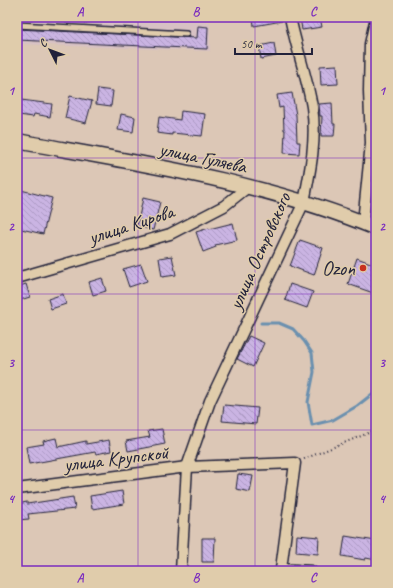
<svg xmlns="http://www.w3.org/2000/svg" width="393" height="588" font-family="Caveat,sans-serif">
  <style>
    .built { fill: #d7c1c4 }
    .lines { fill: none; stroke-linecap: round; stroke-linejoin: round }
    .stream { stroke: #6b90af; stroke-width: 3 }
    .building { fill: url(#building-back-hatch); stroke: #22223b }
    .lane-casing { stroke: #22223b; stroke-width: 8 }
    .street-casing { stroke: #22223b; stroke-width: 13 }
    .secondary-casing { stroke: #22223b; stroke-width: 17 }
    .path { stroke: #22223b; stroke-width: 2; stroke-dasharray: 1 3; stroke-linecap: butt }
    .lane { stroke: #e0ccab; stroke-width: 5 }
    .street { stroke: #e0ccab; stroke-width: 10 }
    .secondary { stroke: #e0ccab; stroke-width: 14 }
    .grid { fill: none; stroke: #7b2cbf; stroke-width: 1; stroke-opacity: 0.55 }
    .poi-dot { fill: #c8321e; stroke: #e0ccab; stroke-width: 1.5 }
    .labels { text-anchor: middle; stroke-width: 3; stroke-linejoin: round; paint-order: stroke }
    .street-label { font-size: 20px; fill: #22223b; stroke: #e0ccab }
    .poi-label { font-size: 20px; fill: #22223b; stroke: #e0ccab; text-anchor: end }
    .neatline { fill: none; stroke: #7b2cbf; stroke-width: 1.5 }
    .grid-label { font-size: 13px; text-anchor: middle; font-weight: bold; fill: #7b2cbf }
  </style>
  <defs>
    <pattern id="building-back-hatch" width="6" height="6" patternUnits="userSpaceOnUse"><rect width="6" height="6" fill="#cab4e3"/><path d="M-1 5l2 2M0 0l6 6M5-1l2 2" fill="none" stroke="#ad9ac4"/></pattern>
  </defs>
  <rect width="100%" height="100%" fill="#dcc7b6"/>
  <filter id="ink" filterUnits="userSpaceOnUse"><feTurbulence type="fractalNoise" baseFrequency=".025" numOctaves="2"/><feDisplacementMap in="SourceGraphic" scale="8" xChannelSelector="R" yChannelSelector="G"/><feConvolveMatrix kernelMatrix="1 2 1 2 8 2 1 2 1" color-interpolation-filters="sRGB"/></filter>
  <g filter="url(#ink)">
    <polygon class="built" points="17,17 199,17 199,21 210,23 210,51 17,44"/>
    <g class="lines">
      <polyline class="stream" points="261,323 279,323 293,329 304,341 312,353 314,372 308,402 312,425 333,420 357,406 376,391"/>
    </g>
    <g class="building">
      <polygon points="253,17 282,17 282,21 254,26"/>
      <polygon points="300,17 320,17 322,27 302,30"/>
      <polygon points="198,26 208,27 207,49 17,40 17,29 197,38"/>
      <polygon points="274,43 276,56 261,59 259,46"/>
      <polygon points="337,65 338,84 321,85 320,66"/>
      <polygon points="98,89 113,91 111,106 96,104"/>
      <polygon points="292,93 296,115 297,142 300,142 299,154 284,153 285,130 284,130 283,107 279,108 277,95"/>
      <polygon points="70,96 92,101 86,123 65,118"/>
      <polygon points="21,100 52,104 50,117 34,114 33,117 19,115"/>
      <polygon points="332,103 333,124 335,124 334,136 321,136 322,116 320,116 319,104"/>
      <polygon points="181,111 205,114 202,136 172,133 172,135 157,133 159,117 180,120"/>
      <polygon points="121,114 135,117 133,132 118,130"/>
      <polygon points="17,189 52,198 43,234 17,228"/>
      <polygon points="143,198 160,202 153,230 137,226"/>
      <polygon points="233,223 237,240 215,245 216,247 203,252 196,232 209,228 209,229"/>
      <polygon points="300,240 323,248 314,275 290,266"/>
      <polygon points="172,256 176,275 162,277 159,258"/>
      <polygon points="357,258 376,265 376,294 348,284"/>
      <polygon points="141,264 147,281 129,287 123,269"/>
      <polygon points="102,278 106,291 93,295 89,282"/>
      <polygon points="26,284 30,297 17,301 17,287"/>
      <polygon points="290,284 313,292 307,308 285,300"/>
      <polygon points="63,294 66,304 51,309 48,299"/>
      <polygon points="249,336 264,343 253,367 237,359"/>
      <polygon points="224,405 258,408 256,424 222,421"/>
      <polygon points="162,429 165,444 128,451 126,441 150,437 148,431"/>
      <polygon points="56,438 58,447 86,441 86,444 109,440 111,451 96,454 95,452 29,464 26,447 44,444 43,441"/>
      <polygon points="238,474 253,476 250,492 236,489"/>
      <polygon points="122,491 124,504 92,509 90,496"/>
      <polygon points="73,497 75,509 28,514 29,519 17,520 17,504 27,502 27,504"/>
      <polygon points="297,535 319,537 318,554 296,552"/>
      <polygon points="345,536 376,541 376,560 366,558 365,560 342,556"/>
      <polygon points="202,538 215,538 214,562 202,562"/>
    </g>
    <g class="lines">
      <g class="lane-casing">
        <polyline id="lane" points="17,25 186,34"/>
      </g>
      <g class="street-casing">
        <g id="street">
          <path d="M290,17C296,47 307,77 312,107C317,139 310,172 304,202L210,401L187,467L295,463L281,569L311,571"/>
          <polyline points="363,223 371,143 369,91 370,44 376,17"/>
          <polyline points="17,278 170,234 224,206 248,187"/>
          <polyline points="17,489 187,467 181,571"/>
        </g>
      </g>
      <g class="secondary-casing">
        <path id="secondary" d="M17,141C137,163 262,181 376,228"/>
      </g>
      <polyline class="path" points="304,459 376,430"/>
      <use href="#lane" class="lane"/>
      <use href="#street" class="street"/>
      <use href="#secondary" class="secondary"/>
    </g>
  </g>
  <path class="grid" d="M138,17V571M255,17V571M17,158H376M17,294H376M17,430H376"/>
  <circle class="poi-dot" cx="363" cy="268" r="4"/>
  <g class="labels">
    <g class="street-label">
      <text transform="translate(203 157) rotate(12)" y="7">улица Гуляева</text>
      <text transform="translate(131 224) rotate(-18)" y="7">улица Кирова</text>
      <text transform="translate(259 251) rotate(-66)" y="7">улица Островского</text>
      <text transform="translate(116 458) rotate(-7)" y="7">улица Крупской</text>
    </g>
    <g class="poi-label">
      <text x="355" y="275">Ozon</text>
    </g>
  </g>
  <rect width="393" height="588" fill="none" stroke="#e0ccab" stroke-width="44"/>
  <g transform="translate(50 50) rotate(312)" stroke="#e0ccab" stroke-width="3" paint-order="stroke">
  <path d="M0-3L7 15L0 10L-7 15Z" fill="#22223b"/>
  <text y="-6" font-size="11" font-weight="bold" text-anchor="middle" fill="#22223b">С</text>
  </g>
  <path d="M235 48v6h77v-6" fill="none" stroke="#22223b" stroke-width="2"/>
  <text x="241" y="48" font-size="12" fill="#22223b" stroke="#e0ccab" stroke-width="3" paint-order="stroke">50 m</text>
  <rect x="22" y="22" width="349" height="544" class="neatline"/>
  <g class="grid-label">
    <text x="80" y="16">A</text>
    <text x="196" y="16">B</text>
    <text x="313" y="16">C</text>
    <text x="11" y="95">1</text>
    <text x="382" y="95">1</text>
    <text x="11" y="231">2</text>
    <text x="382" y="231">2</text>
    <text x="11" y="367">3</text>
    <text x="382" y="367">3</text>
    <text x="11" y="503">4</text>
    <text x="382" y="503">4</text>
    <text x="80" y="582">A</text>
    <text x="196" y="582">B</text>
    <text x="313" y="582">C</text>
  </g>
</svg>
